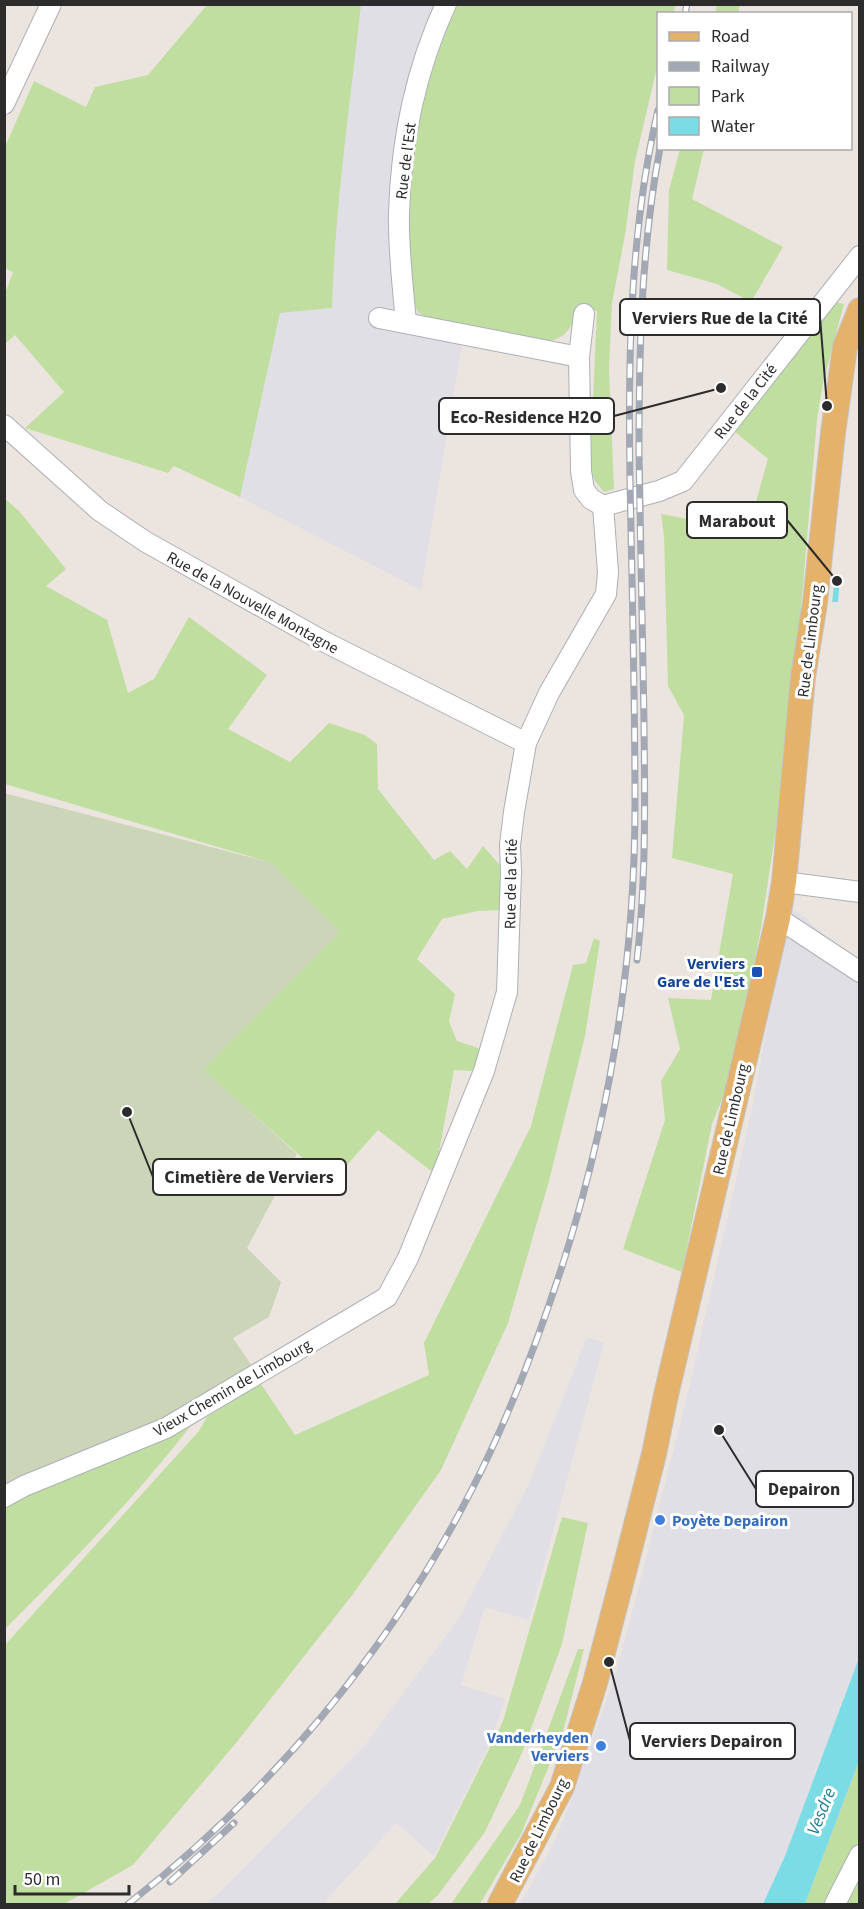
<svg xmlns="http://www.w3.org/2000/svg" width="864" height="1909" font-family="'Source Sans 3',sans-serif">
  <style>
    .industrial { fill: #e0dfe5 }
    .green { fill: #c1dea1 }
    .cemetery { fill: #cbd5b8 }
    .water { fill: #7cdce5 }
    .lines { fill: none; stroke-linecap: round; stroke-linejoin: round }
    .minor-casing { stroke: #acb0b7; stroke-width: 22 }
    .major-casing { stroke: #c4c4c4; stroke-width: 26 }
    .minor { stroke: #fff; stroke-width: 20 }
    .major { stroke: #e5b26c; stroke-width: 24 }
    .rail-casing { stroke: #a2a8b4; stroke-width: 7 }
    .rail { stroke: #fff; stroke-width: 4.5; stroke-dasharray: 14; stroke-linecap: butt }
    .transit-dot { fill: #1a4fb4; stroke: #fff; stroke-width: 2 }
    .shop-dot { fill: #3f7fe0; stroke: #fff; stroke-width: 2 }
    .labels { text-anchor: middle; stroke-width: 6; stroke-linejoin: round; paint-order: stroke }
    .street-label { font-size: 16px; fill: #2c2c2c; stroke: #fff }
    .transit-label { font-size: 16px; font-weight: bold; fill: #164399; stroke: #fff; text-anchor: end }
    .shop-label { font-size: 16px; font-weight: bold; fill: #366cbe; stroke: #fff; text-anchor: start }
    .water-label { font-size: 18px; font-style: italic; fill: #197f92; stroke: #fff }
    .leader { fill: none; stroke: #2c2c2c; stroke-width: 2 }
    .callout-dot { fill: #2c2c2c; stroke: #fff; stroke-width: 2 }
    .callout { fill: #fff; stroke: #2c2c2c; stroke-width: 2 }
    .callout-label { font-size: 18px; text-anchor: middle; font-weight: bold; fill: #2c2c2c }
  </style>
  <rect width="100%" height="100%" fill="#ece4df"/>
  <g class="industrial">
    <polygon points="361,5 676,5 673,13 658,14 658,63 635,161 625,235 597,311 580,308 565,335 553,341 465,327 421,590 240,497 280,313 332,308 333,269 341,177"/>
    <polygon points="789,906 806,918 817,929 859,960 859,1658 785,1856 763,1904 520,1904 549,1852 564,1819 615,1676 641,1579 690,1384 752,1109"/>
    <polygon points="587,1337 604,1343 529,1620 485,1607 461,1685 505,1699 490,1743 434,1856 396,1823 323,1904 205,1904 218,1894 366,1744 459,1618 530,1482"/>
  </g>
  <g class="green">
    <path d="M207,5H361C350,105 335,206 332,308L280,313L240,497L174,466L168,473L25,428L64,392L15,335L5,344V294L13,272L5,268V147L34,81L86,107L95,87L148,75Z"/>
    <path d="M456,5H676L673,13L658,14V63L635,161L625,235L612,303L609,368L614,489L604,492L595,481L590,469L597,311L580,308C572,327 567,338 544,343L427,318L418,312L414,304L410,272L408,205L417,130L430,75Z"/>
    <polygon points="717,5 717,4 740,5 738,13 715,13"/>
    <polygon points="680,149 704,149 692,199 783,247 751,302 717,284 667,270 669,190"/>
    <polygon points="829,301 844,304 823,383 817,419 791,729 761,928 733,1072 712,1124 682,1272 623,1249 665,1120 661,1081 680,1049 668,998 711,1000 733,874 672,858 684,715 668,686 664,536 661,514 748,530 768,459 734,431"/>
    <polygon points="4,498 20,512 66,569 46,586 107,620 128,693 154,679 189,617 267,675 228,729 290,762 329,723 365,735 377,744 378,789 434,860 450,851 467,869 483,846 505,871 499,910 477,911 442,919 417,959 455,994 449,1022 457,1041 484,1050 472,1071 454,1070 435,1174 378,1130 331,1183 203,1070 272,863 5,784"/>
    <polygon points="594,938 600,941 585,1036 549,1181 508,1323 441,1470 353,1594 236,1743 133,1865 64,1904 5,1904 5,1645 199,1431 207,1417 261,1384 295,1435 429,1375 424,1343 531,1126 573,965 586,963"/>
    <path d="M195,1420C138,1495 71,1563 5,1629V1504Z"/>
    <polygon points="562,1517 588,1523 562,1644 522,1753 485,1832 438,1895 428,1904 395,1904 435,1858 503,1721"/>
    <polygon points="578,1649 584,1649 563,1732 521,1834 480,1904 451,1904 520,1805"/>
    <polygon points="859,1761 859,1904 805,1904"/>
  </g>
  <polygon class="cemetery" points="4,793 272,863 340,932 204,1070 297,1154 247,1248 281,1282 269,1317 233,1338 254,1369 166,1422 4,1491"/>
  <g class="water">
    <polygon points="835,576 840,577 838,602 832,602"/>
    <polygon points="859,1658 859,1761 805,1904 763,1904 785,1856"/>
  </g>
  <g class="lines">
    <g class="minor-casing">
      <g id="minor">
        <polyline points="4,104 51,4"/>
        <polyline points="584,314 579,357 581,471 584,490 591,499 603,506"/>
        <polyline points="379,318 579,357"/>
        <path d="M406,323C403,286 398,249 399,213C401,142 416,69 446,4"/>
        <polyline points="4,425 100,511 146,542 323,641 526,743"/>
        <polyline points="784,882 860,892"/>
        <polyline points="778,918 860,972"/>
        <polyline points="4,1497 24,1486 166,1428 387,1297 408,1258 484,1071 507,992 511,872 510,845 514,812 526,743 549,693 606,594 608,572 603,506 659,491 683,481 860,256"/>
        <polyline points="835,1904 860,1855"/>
      </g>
    </g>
    <g class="major-casing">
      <polyline id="major" points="500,1904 562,1787 595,1683 624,1572 654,1454 666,1395 778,918 784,882 803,677 815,603 833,433 845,347 860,310"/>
    </g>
    <use href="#minor" class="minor"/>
    <use href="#major" class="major"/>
    <g class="rail-casing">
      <g id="rail">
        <polyline points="685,14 687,4"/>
        <path d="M637,960C646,882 645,803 644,724C643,633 640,542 639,452C639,350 641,249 660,148"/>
        <polyline points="170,1882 234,1823"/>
        <path d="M128,1904C269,1794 388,1653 470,1493C509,1418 539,1338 565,1257C611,1110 635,958 635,803C635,696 632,588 630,480C628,355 630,231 658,110"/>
      </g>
    </g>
    <use href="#rail" class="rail"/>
  </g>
  <rect class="transit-dot" x="751" y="966" width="12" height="12" rx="3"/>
  <g class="shop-dot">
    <circle cx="660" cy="1520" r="6"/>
    <circle cx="601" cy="1746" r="6"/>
  </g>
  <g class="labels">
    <g class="street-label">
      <text transform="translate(405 161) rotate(-83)" y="6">Rue de l'Est</text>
      <text transform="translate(745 401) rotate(-52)" y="6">Rue de la Cité</text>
      <text transform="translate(253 602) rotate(29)" y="6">Rue de la Nouvelle Montagne</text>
      <text transform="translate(809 641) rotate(-83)" y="6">Rue de Limbourg</text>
      <text transform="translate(510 884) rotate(-89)" y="6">Rue de la Cité</text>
      <text transform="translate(730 1119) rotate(-77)" y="6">Rue de Limbourg</text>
      <text transform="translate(232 1387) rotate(-30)" y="6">Vieux Chemin de Limbourg</text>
      <text transform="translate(538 1830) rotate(-64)" y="6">Rue de Limbourg</text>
    </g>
    <g class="transit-label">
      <text x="745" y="969">Verviers<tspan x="745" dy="18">Gare de l'Est</tspan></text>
    </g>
    <g class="shop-label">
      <text x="672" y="1526">Poyète Depairon</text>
      <text x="589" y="1743" text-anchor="end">Vanderheyden<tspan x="589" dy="18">Verviers</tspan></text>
    </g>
    <g class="water-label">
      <text transform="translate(821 1811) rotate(-68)" y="6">Vesdre</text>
    </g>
  </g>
  <path class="leader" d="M827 406L820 317M721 388L614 416M837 581L787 520M127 1112L153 1177M719 1430L756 1489M609 1662L630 1741"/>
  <g class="callout-dot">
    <circle cx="827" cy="406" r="6"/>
    <circle cx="721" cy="388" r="6"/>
    <circle cx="837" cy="581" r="6"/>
    <circle cx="127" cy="1112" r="6"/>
    <circle cx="719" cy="1430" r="6"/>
    <circle cx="609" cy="1662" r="6"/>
  </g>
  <g class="callout">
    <rect x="620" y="299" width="200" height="36" rx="6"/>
    <rect x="439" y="398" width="175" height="36" rx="6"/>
    <rect x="687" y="502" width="100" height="36" rx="6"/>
    <rect x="153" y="1159" width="193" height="36" rx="6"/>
    <rect x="756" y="1471" width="97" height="36" rx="6"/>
    <rect x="630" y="1723" width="165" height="36" rx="6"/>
  </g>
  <g class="callout-label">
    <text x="720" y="324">Verviers Rue de la Cité</text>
    <text x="526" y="423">Eco-Residence H2O</text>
    <text x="737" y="527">Marabout</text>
    <text x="249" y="1183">Cimetière de Verviers</text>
    <text x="804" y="1495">Depairon</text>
    <text x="712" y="1747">Verviers Depairon</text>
  </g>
  <rect width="864" height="1909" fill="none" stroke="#2c2c2c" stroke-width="12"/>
  <rect x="657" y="12" width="195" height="138" fill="#ffffff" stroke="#ababab" stroke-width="1.5"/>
  <rect x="669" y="32" width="30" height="9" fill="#e5b26c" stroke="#ababab" stroke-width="1.5"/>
  <text x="711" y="42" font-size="18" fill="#2c2c2c">Road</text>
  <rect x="669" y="62" width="30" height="9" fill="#a2a8b4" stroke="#ababab" stroke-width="1.5"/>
  <text x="711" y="72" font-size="18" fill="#2c2c2c">Railway</text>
  <rect x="669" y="87" width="30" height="18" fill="#c1dea1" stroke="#ababab" stroke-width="1.5"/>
  <text x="711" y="102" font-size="18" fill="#2c2c2c">Park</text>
  <rect x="669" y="117" width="30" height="18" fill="#7cdce5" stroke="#ababab" stroke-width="1.5"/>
  <text x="711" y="132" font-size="18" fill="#2c2c2c">Water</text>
  <path d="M15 1885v9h114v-9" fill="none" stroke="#2c2c2c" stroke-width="3"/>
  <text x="24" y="1885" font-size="18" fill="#2c2c2c" stroke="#ffffff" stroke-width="4.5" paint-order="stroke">50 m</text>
</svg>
